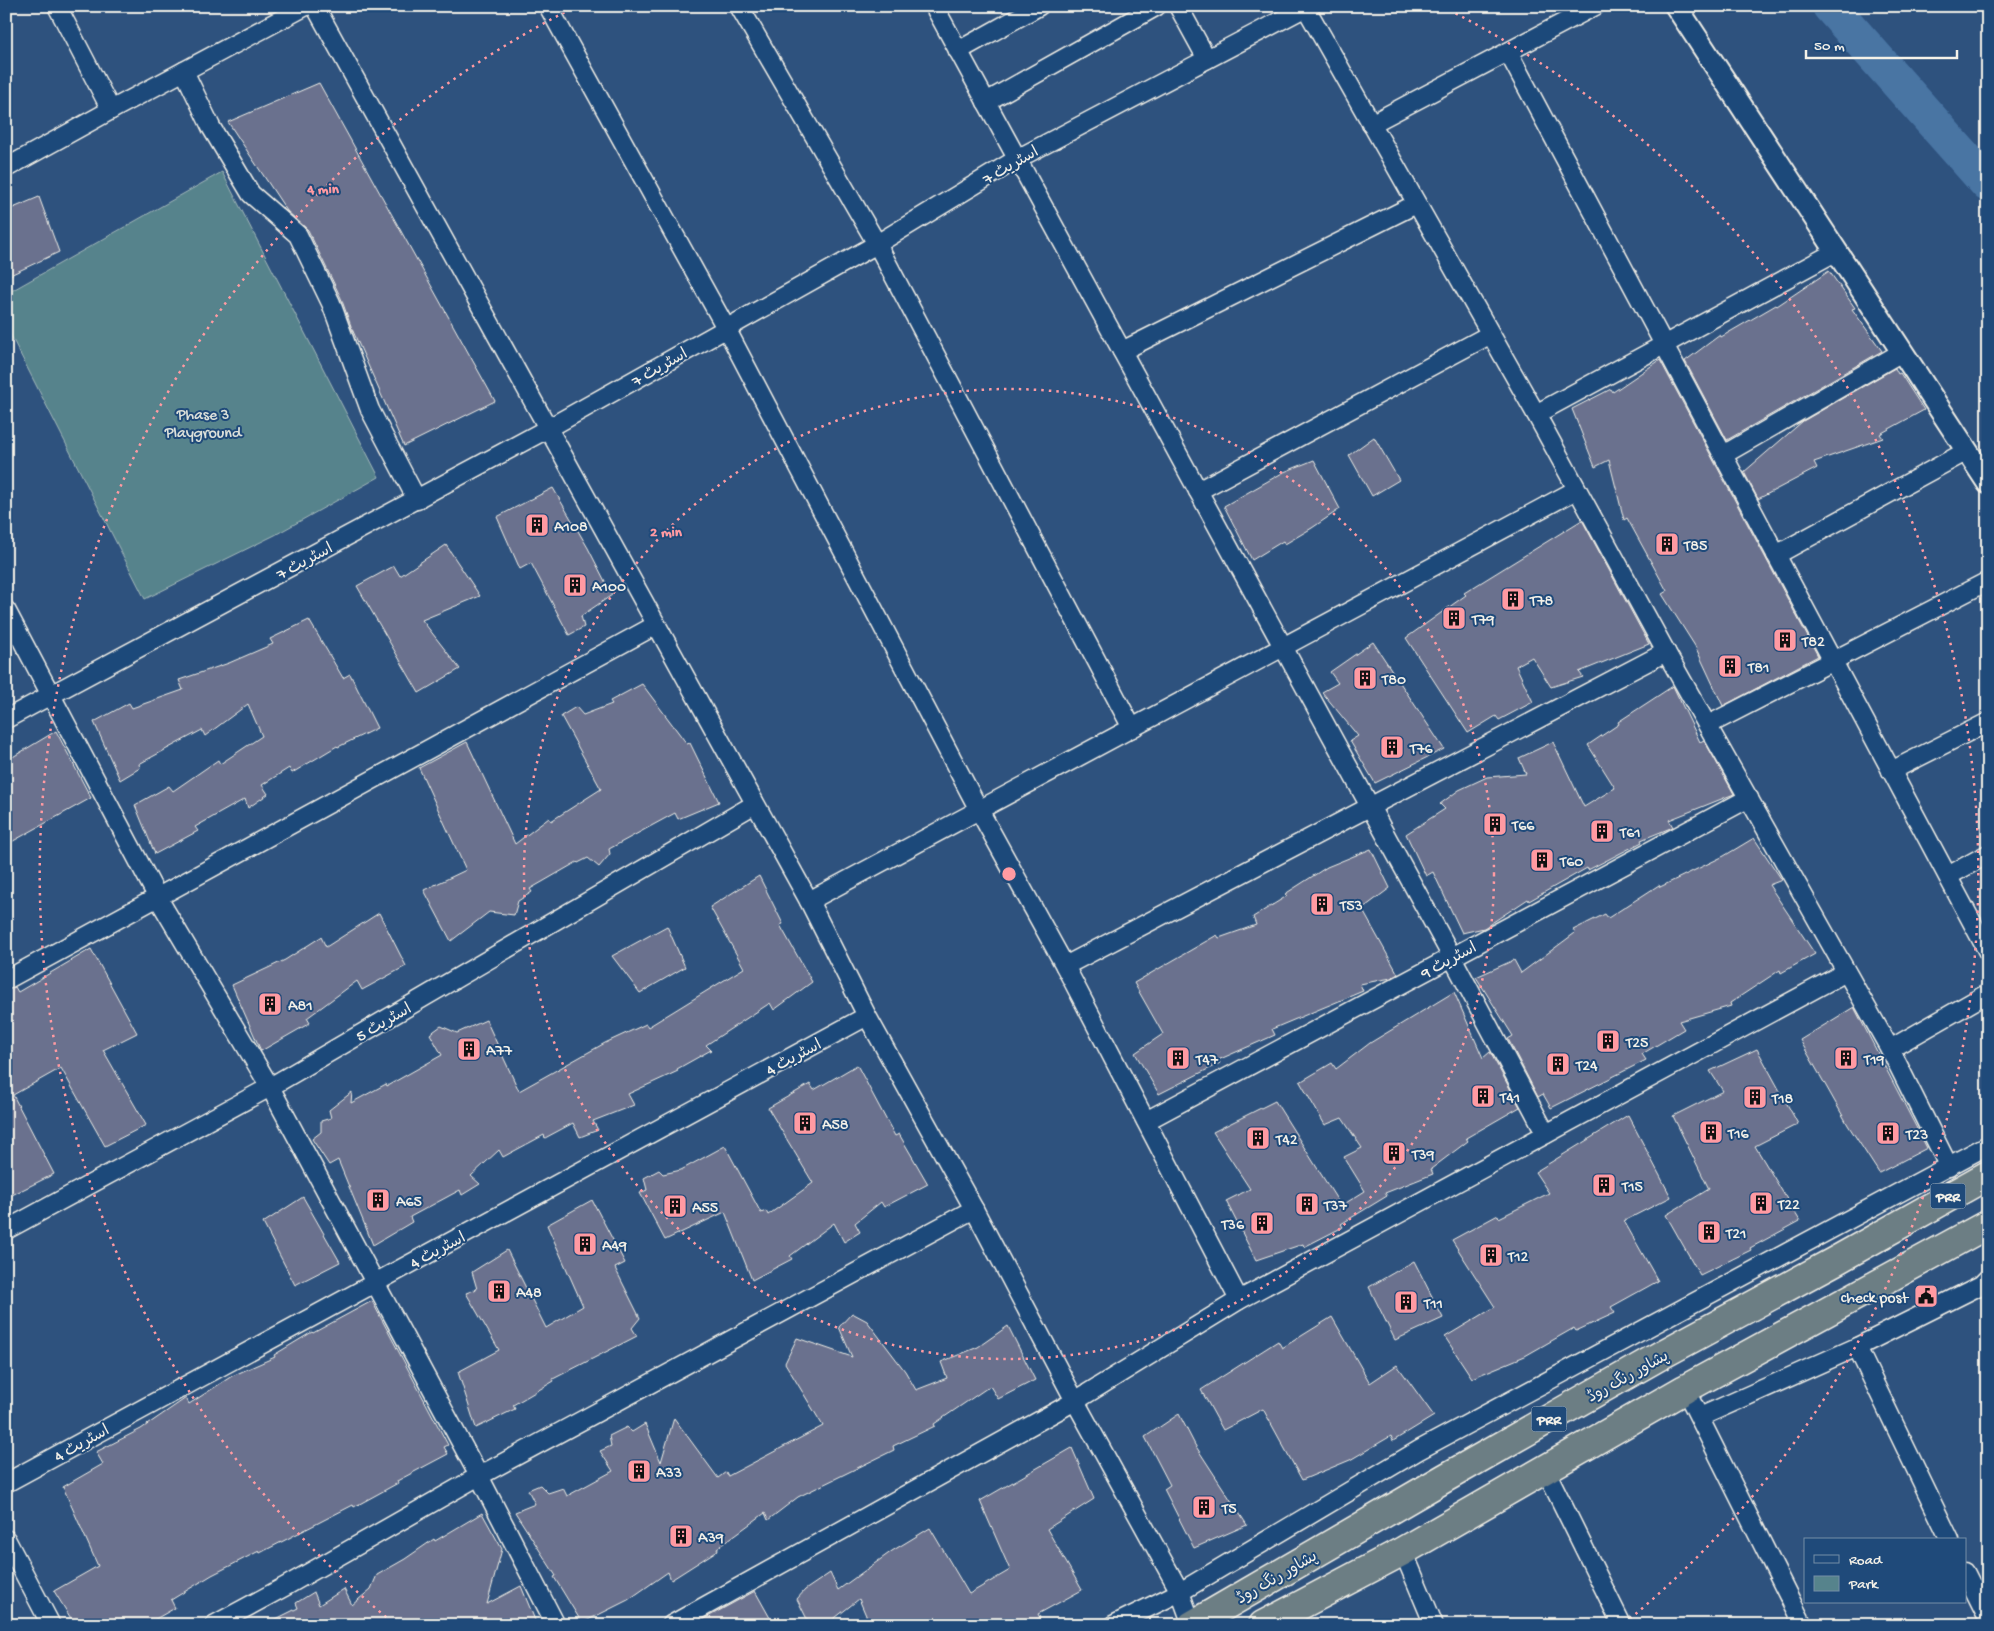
<svg xmlns="http://www.w3.org/2000/svg" width="1994" height="1631" font-family="'Gochi Hand','Playpen Sans Arabic',sans-serif">
  <style>
    .green { fill: #56838c; stroke: #a5baba }
    .lines { fill: none; stroke-linecap: round; stroke-linejoin: round }
    .river { stroke: #4874a3; stroke-width: 36 }
    .building { fill: #6a718e; stroke: #f4f1e8 }
    .minor-casing { stroke: #f4f1e8; stroke-width: 21 }
    .tertiary-casing { stroke: #f4f1e8; stroke-width: 25 }
    .trunk-casing { stroke: #f4f1e8; stroke-width: 31 }
    .minor { stroke: #1f4a7a; stroke-width: 18 }
    .tertiary { stroke: #1f4a7a; stroke-width: 21 }
    .trunk { stroke: #6c7e84; stroke-width: 28 }
    .ring { fill: none; stroke: #ff9aa2; stroke-width: 2.5; stroke-dasharray: 2.5 5 }
    .labels { text-anchor: middle; stroke-width: 4; stroke-linejoin: round; paint-order: stroke }
    .shield { fill: #1f4a7a; stroke: #b4bfc7; stroke-width: 1 }
    .shield-label { font-size: 15px; font-weight: bold; fill: #f4f1e8 }
    .street-label { font-size: 16px; fill: #f4f1e8; stroke: #1f4a7a }
    .park-label { font-size: 16px; fill: #dce0da; stroke: #1f4a7a }
    .poi-label { font-size: 16px; fill: #f4f1e8; stroke: #1f4a7a; text-anchor: start }
    .centre { fill: #ff9aa2; stroke: #1f4a7a; stroke-width: 2.5 }
    .ring-label { font-size: 15px; text-anchor: middle; font-weight: bold; fill: #ff9aa2; stroke: #1f4a7a; stroke-width: 4; stroke-linejoin: round; paint-order: stroke }
  </style>
  <rect width="100%" height="100%" fill="#2e527e"/>
  <filter id="ink" filterUnits="userSpaceOnUse"><feTurbulence type="fractalNoise" baseFrequency=".02" numOctaves="2"/><feDisplacementMap in="SourceGraphic" scale="10" xChannelSelector="R" yChannelSelector="G"/><feConvolveMatrix kernelMatrix="1 2 1 2 8 2 1 2 1" color-interpolation-filters="sRGB"/></filter>
  <g filter="url(#ink)">
    <polygon class="green" points="222,172 379,477 275,535 145,599 6,326 6,294"/>
    <g class="lines">
      <polyline class="river" points="1830,6 1988,184"/>
    </g>
    <g class="building">
      <polygon points="319,83 495,401 404,446 352,329 341,298 308,230 287,211 228,122"/>
      <polygon points="39,197 59,252 6,277 6,211"/>
      <polygon points="1829,271 1855,308 1852,309 1882,351 1727,440 1685,361 1720,335 1721,337 1776,305 1777,306"/>
      <polygon points="1660,360 1818,656 1723,706 1695,646 1662,594 1667,591 1627,518 1624,520 1609,460 1595,467 1572,409 1611,389 1613,392"/>
      <polygon points="1895,368 1898,374 1900,373 1924,410 1880,434 1883,438 1814,462 1817,468 1758,499 1744,472 1803,421"/>
      <polygon points="1374,437 1399,480 1372,496 1349,455"/>
      <polygon points="1314,460 1340,509 1312,528 1285,544 1283,541 1252,560 1224,506 1284,472"/>
      <polygon points="553,488 588,548 612,595 581,616 584,627 569,635 531,563 520,569 497,517"/>
      <polygon points="1582,520 1649,644 1579,672 1583,677 1551,687 1532,657 1516,666 1533,702 1499,720 1496,716 1468,733 1406,638 1466,595 1464,593"/>
      <polygon points="446,545 480,596 422,620 460,669 419,693 357,586 394,566 400,576"/>
      <polygon points="309,620 343,678 350,674 377,728 338,747 337,746 292,773 289,768 262,785 268,794 248,808 245,799 195,827 198,831 155,854 135,805 169,786 173,791 218,760 220,764 262,736 248,704 205,736 202,730 139,764 140,768 120,780 94,722 129,703 132,708 183,690 179,680 229,663 273,644 270,639"/>
      <polygon points="1373,642 1444,749 1375,783 1350,741 1358,736 1322,692 1338,683 1330,672"/>
      <polygon points="642,684 687,744 690,743 719,802 678,819 675,813 609,849 610,854 599,867 588,858 578,863 577,862 530,889 532,892 518,901 514,915 489,912 451,941 424,890 466,870 419,768 467,742 515,844 549,818 551,821 601,789 561,716 576,707 583,715 612,704 610,701"/>
      <polygon points="1673,686 1700,742 1704,740 1734,794 1669,820 1673,827 1641,840 1642,842 1588,870 1587,868 1529,901 1528,899 1484,928 1462,933 1433,872 1426,876 1406,834 1445,809 1440,804 1459,790 1487,777 1526,774 1519,758 1553,742 1584,807 1615,788 1588,745 1619,724 1618,722"/>
      <polygon points="56,731 91,798 6,845 6,761"/>
      <polygon points="1754,838 1782,880 1769,885 1815,954 1781,973 1780,970 1730,1003 1731,1006 1679,1021 1684,1029 1642,1054 1646,1060 1551,1108 1543,1094 1538,1097 1508,1039 1513,1036 1476,977 1514,960 1521,973 1575,933 1573,930 1605,914 1608,918 1659,885 1660,887 1724,856"/>
      <polygon points="1371,849 1390,888 1362,909 1398,974 1391,978 1360,984 1363,991 1272,1029 1275,1035 1218,1060 1220,1063 1159,1094 1135,1053 1163,1034 1134,983 1217,935 1219,938 1256,925 1253,917 1287,896 1285,894 1327,867"/>
      <polygon points="759,876 783,924 780,925 812,982 774,1010 770,1003 706,1045 711,1050 677,1069 678,1071 628,1094 634,1105 593,1121 598,1130 580,1137 573,1123 545,1138 544,1135 503,1157 499,1150 471,1176 480,1184 462,1195 460,1190 410,1217 412,1222 373,1245 338,1160 329,1165 312,1139 321,1132 321,1121 331,1118 329,1110 352,1092 351,1103 386,1084 387,1086 442,1055 430,1034 441,1026 457,1033 486,1020 519,1091 605,1043 646,1024 648,1027 744,968 710,907"/>
      <polygon points="379,913 406,966 362,990 357,981 307,1018 310,1023 261,1051 232,985 285,960 321,937 326,947"/>
      <polygon points="667,926 685,967 640,993 612,956"/>
      <polygon points="91,949 137,1033 103,1050 146,1125 105,1146 61,1068 13,1095 54,1174 6,1198 6,991 15,987 18,992"/>
      <polygon points="1454,992 1483,1058 1490,1052 1520,1107 1466,1138 1468,1141 1431,1169 1433,1174 1385,1193 1387,1196 1341,1224 1343,1227 1304,1247 1303,1244 1256,1260 1226,1201 1250,1189 1213,1132 1275,1101 1341,1206 1365,1191 1344,1157 1362,1148 1342,1118 1325,1125 1300,1082 1332,1063 1336,1069 1370,1043"/>
      <polygon points="1854,1007 1927,1148 1879,1173 1848,1125 1800,1040"/>
      <polygon points="1757,1049 1798,1124 1755,1146 1800,1221 1750,1248 1751,1250 1700,1275 1666,1215 1709,1189 1673,1116 1723,1091 1710,1071"/>
      <polygon points="857,1065 895,1136 899,1134 928,1184 884,1207 881,1202 855,1223 860,1232 844,1242 834,1223 790,1256 792,1259 752,1280 725,1212 665,1240 640,1193 647,1190 644,1178 659,1170 663,1174 681,1170 725,1146 761,1213 766,1211 768,1215 813,1183 768,1108 810,1084 814,1090"/>
      <polygon points="1628,1115 1671,1197 1624,1221 1658,1281 1611,1307 1615,1313 1576,1331 1574,1328 1525,1356 1472,1378 1445,1337 1495,1307 1452,1240 1498,1215 1499,1218 1549,1193 1535,1172"/>
      <polygon points="303,1197 340,1262 295,1285 263,1223"/>
      <polygon points="592,1200 625,1263 615,1268 640,1318 632,1328 637,1336 553,1379 554,1381 513,1405 515,1409 476,1428 458,1372 499,1350 466,1293 477,1289 472,1272 507,1250 546,1328 583,1306 547,1225"/>
      <polygon points="1414,1261 1443,1318 1395,1340 1369,1287"/>
      <polygon points="372,1301 448,1445 444,1447 448,1454 397,1481 398,1483 354,1507 353,1505 260,1553 259,1551 212,1575 171,1600 175,1608 145,1625 75,1625 54,1591 98,1566 63,1487 103,1464 96,1452 141,1429 186,1398 189,1404 232,1376 275,1357 274,1355 312,1332 313,1333"/>
      <polygon points="852,1313 867,1321 905,1371 916,1390 947,1378 941,1362 978,1347 1008,1326 1035,1380 998,1399 990,1386 934,1424 935,1426 893,1446 894,1450 798,1497 768,1520 765,1513 717,1548 718,1550 671,1580 668,1572 628,1600 582,1623 554,1577 556,1576 515,1512 535,1504 528,1490 540,1485 548,1493 563,1488 567,1496 613,1471 600,1451 611,1446 609,1436 627,1427 632,1432 645,1424 661,1462 674,1418 718,1478 726,1472 728,1476 823,1426 785,1363 797,1338 852,1357 839,1327"/>
      <polygon points="1332,1317 1370,1383 1397,1365 1434,1416 1393,1441 1391,1436 1350,1460 1302,1480 1263,1409 1223,1430 1201,1390 1278,1341 1282,1348"/>
      <polygon points="1179,1414 1195,1445 1247,1525 1194,1548 1164,1489 1170,1485 1145,1437"/>
      <polygon points="1072,1448 1094,1499 1047,1529 1082,1590 1038,1614 1040,1618 1027,1625 870,1625 859,1599 826,1625 810,1625 797,1599 805,1590 830,1573 838,1590 892,1551 930,1528 969,1594 1010,1570 980,1501"/>
      <polygon points="482,1513 502,1549 487,1604 521,1586 537,1625 264,1625 298,1608 296,1603 314,1592 319,1605 344,1589 352,1605 371,1589 377,1575 405,1559 434,1539 435,1541"/>
      <polygon points="755,1591 774,1625 693,1625"/>
    </g>
    <g class="lines">
      <g class="minor-casing">
        <g id="minor">
          <polyline points="57,6 111,110"/>
          <polyline points="315,6 809,901 867,1016 974,1209 1075,1401 1180,1592 1192,1625"/>
          <polyline points="548,6 726,328 979,810 1065,966 1239,1300"/>
          <polyline points="739,6 877,244 1132,728"/>
          <polyline points="934,6 1452,957 1546,1134"/>
          <polyline points="1178,6 1207,59"/>
          <polyline points="1306,8 1536,414 1666,652 1890,1049 1949,1167"/>
          <polyline points="958,51 1039,6"/>
          <polyline points="1508,52 1988,952"/>
          <polyline points="184,71 211,127 251,194 298,235 331,303 370,410 417,500"/>
          <polyline points="986,102 1157,6"/>
          <polyline points="1371,124 1595,6"/>
          <polyline points="6,168 111,110 306,6"/>
          <polyline points="1122,351 1416,204"/>
          <polyline points="1536,414 1837,251"/>
          <polyline points="1723,455 1902,352"/>
          <polyline points="1198,491 1489,335"/>
          <polyline points="1776,555 1967,451"/>
          <polyline points="6,610 158,898 270,1087 479,1476 556,1625"/>
          <polyline points="6,719 547,429 877,244 1017,159 1308,6"/>
          <polyline points="1708,725 1988,581"/>
          <polyline points="1891,771 1988,722"/>
          <polyline points="1948,876 1988,854"/>
          <polyline points="809,901 1576,490"/>
          <polyline points="1065,966 1666,652"/>
          <polyline points="6,980 656,625"/>
          <polyline points="1890,1049 1988,993"/>
          <polyline points="1146,1121 1749,798"/>
          <polyline points="6,1230 270,1087 755,804"/>
          <polyline points="1857,1347 1950,1540"/>
          <polyline points="1685,1389 1803,1625"/>
          <polyline points="1700,1417 1857,1347 1981,1285 1988,1278"/>
          <polyline points="1545,1469 1622,1625"/>
          <polyline points="6,1483 867,1016"/>
          <polyline points="6,1539 51,1625"/>
          <polyline points="1403,1551 1434,1625"/>
          <polyline points="1965,1572 1988,1618"/>
          <polyline points="214,1625 286,1586 479,1476 974,1209"/>
          <polyline points="671,1625 1075,1401 1239,1300 1846,972"/>
          <polyline points="1113,1625 1180,1592 1419,1450 1988,1145"/>
        </g>
      </g>
      <g class="tertiary-casing">
        <polyline id="tertiary" points="1676,6 1988,483"/>
      </g>
      <g class="trunk-casing">
        <g id="trunk">
          <polyline points="1192,1625 1445,1478 1663,1354 1835,1261 1988,1175"/>
          <polyline points="1263,1625 1403,1551 1685,1389 1988,1224"/>
        </g>
      </g>
      <use href="#minor" class="minor"/>
      <use href="#tertiary" class="tertiary"/>
      <use href="#trunk" class="trunk"/>
    </g>
  </g>
  <g class="ring">
    <circle cx="1009" cy="874" r="485"/>
    <path d="M392 1622A970 970 0 0 1 569 10M1449 10A970 970 0 0 1 1626 1622"/>
  </g>
  <defs>
    <g id="building-square" transform="scale(1.25)"><rect x="-9" y="-9" width="18" height="18" rx="4" fill="#ff9aa2" stroke="#1f4a7a"/><path d="M-4-6H4V6H1V3H-1V6H-4ZM-2.5-4.3h1.7v1.8h-1.7ZM.8-4.3h1.7v1.8H.8ZM-2.5-1h1.7V.8h-1.7ZM.8-1h1.7V.8H.8Z" fill="#111"/></g>
    <g id="civic-square" transform="scale(1.25)"><rect x="-9" y="-9" width="18" height="18" rx="4" fill="#ff9aa2" stroke="#1f4a7a"/><path d="M-.6-6.5H3V-4.5H.6V-3L4-1V1h2V6H-6V1h2V-1L-.6-3ZM-1.2 2.5V6h2.4V2.5Z" fill="#111"/></g>
  </defs>
  <g fill-rule="evenodd">
    <use href="#building-square" x="537" y="525"/>
    <use href="#building-square" x="1667" y="544"/>
    <use href="#building-square" x="575" y="585"/>
    <use href="#building-square" x="1513" y="599"/>
    <use href="#building-square" x="1454" y="618"/>
    <use href="#building-square" x="1785" y="640"/>
    <use href="#building-square" x="1730" y="666"/>
    <use href="#building-square" x="1365" y="678"/>
    <use href="#building-square" x="1392" y="747"/>
    <use href="#building-square" x="1495" y="824"/>
    <use href="#building-square" x="1602" y="831"/>
    <use href="#building-square" x="1542" y="860"/>
    <use href="#building-square" x="1322" y="904"/>
    <use href="#building-square" x="270" y="1004"/>
    <use href="#building-square" x="1608" y="1041"/>
    <use href="#building-square" x="469" y="1049"/>
    <use href="#building-square" x="1178" y="1058"/>
    <use href="#building-square" x="1846" y="1058"/>
    <use href="#building-square" x="1558" y="1064"/>
    <use href="#building-square" x="1483" y="1096"/>
    <use href="#building-square" x="1755" y="1097"/>
    <use href="#building-square" x="805" y="1123"/>
    <use href="#building-square" x="1711" y="1132"/>
    <use href="#building-square" x="1888" y="1133"/>
    <use href="#building-square" x="1258" y="1138"/>
    <use href="#building-square" x="1394" y="1153"/>
    <use href="#building-square" x="1604" y="1185"/>
    <use href="#building-square" x="378" y="1200"/>
    <use href="#building-square" x="1761" y="1203"/>
    <use href="#building-square" x="1307" y="1204"/>
    <use href="#building-square" x="675" y="1206"/>
    <use href="#building-square" x="1262" y="1223"/>
    <use href="#building-square" x="1709" y="1232"/>
    <use href="#building-square" x="585" y="1244"/>
    <use href="#building-square" x="1491" y="1255"/>
    <use href="#building-square" x="499" y="1291"/>
    <use href="#civic-square" x="1926" y="1296"/>
    <use href="#building-square" x="1406" y="1302"/>
    <use href="#building-square" x="639" y="1471"/>
    <use href="#building-square" x="1204" y="1507"/>
    <use href="#building-square" x="681" y="1536"/>
  </g>
  <g class="labels">
    <g class="shield">
      <rect x="1930.5" y="1183.5" width="35" height="25" rx="4"/>
      <rect x="1531.5" y="1406.5" width="35" height="25" rx="4"/>
    </g>
    <g class="shield-label">
      <text x="1948" y="1201">PRR</text>
      <text x="1549" y="1424">PRR</text>
    </g>
    <g class="street-label">
      <text transform="translate(1010 164) rotate(-30)" y="6">اسٹریٹ 7</text>
      <text transform="translate(659 366) rotate(-30)" y="6">اسٹریٹ 7</text>
      <text transform="translate(304 560) rotate(-28)" y="6">اسٹریٹ 7</text>
      <text transform="translate(1448 959) rotate(-28)" y="6">اسٹریٹ 9</text>
      <text transform="translate(383 1021) rotate(-30)" y="6">اسٹریٹ 5</text>
      <text transform="translate(793 1056) rotate(-28)" y="6">اسٹریٹ 4</text>
      <text transform="translate(437 1249) rotate(-28)" y="6">اسٹریٹ 4</text>
      <text transform="translate(1627 1375) rotate(-29)" y="6">پشاور رنگ روڈ</text>
      <text transform="translate(81 1442) rotate(-29)" y="6">اسٹریٹ 4</text>
      <text transform="translate(1276 1576) rotate(-30)" y="6">پشاور رنگ روڈ</text>
    </g>
    <g class="park-label">
      <text x="203" y="419">Phase 3<tspan x="203" dy="18">Playground</tspan></text>
    </g>
    <g class="poi-label">
      <text x="554" y="531">A108</text>
      <text x="1684" y="550">T85</text>
      <text x="592" y="591">A100</text>
      <text x="1530" y="605">T78</text>
      <text x="1472" y="624">T79</text>
      <text x="1802" y="646">T82</text>
      <text x="1748" y="672">T81</text>
      <text x="1382" y="684">T80</text>
      <text x="1410" y="753">T76</text>
      <text x="1512" y="830">T66</text>
      <text x="1620" y="837">T61</text>
      <text x="1560" y="866">T60</text>
      <text x="1340" y="910">T53</text>
      <text x="288" y="1010">A81</text>
      <text x="1626" y="1047">T25</text>
      <text x="486" y="1055">A77</text>
      <text x="1196" y="1064">T47</text>
      <text x="1864" y="1064">T19</text>
      <text x="1576" y="1070">T24</text>
      <text x="1500" y="1102">T41</text>
      <text x="1772" y="1103">T18</text>
      <text x="822" y="1129">A58</text>
      <text x="1728" y="1138">T16</text>
      <text x="1906" y="1139">T23</text>
      <text x="1276" y="1144">T42</text>
      <text x="1412" y="1159">T39</text>
      <text x="1622" y="1191">T15</text>
      <text x="396" y="1206">A65</text>
      <text x="1778" y="1209">T22</text>
      <text x="1324" y="1210">T37</text>
      <text x="692" y="1212">A55</text>
      <text x="1244" y="1229" text-anchor="end">T36</text>
      <text x="1726" y="1238">T21</text>
      <text x="602" y="1250">A49</text>
      <text x="1508" y="1261">T12</text>
      <text x="516" y="1297">A48</text>
      <text x="1908" y="1302" text-anchor="end">check post</text>
      <text x="1424" y="1308">T11</text>
      <text x="656" y="1477">A33</text>
      <text x="1222" y="1513">T5</text>
      <text x="698" y="1542">A39</text>
    </g>
  </g>
  <circle cx="1009" cy="874" r="8" class="centre"/>
  <g class="ring-label">
    <text x="323" y="193">4 min</text>
    <text x="666" y="536">2 min</text>
  </g>
  <rect width="1994" height="1631" fill="none" stroke="#1f4a7a" stroke-width="25"/>
  <rect x="12" y="12" width="1969" height="1606" fill="none" stroke="#f4f1e8" stroke-width="2" filter="url(#ink)"/>
  <rect x="1804" y="1538" width="162" height="65" fill="#1f4a7a" stroke="#748da6"/>
  <rect x="1814" y="1555" width="25" height="8" fill="#1f4a7a" stroke="#748da6"/>
  <text x="1849" y="1564" font-size="15" fill="#f4f1e8">Road</text>
  <rect x="1814" y="1576" width="25" height="15" fill="#56838c" stroke="#748da6"/>
  <text x="1849" y="1588" font-size="15" fill="#f4f1e8">Park</text>
  <path d="M1806 50v8h151v-8" fill="none" stroke="#f4f1e8" stroke-width="2.5"/>
  <text x="1814" y="50" font-size="15" fill="#f4f1e8" stroke="#1f4a7a" stroke-width="4" paint-order="stroke">50 m</text>
</svg>
